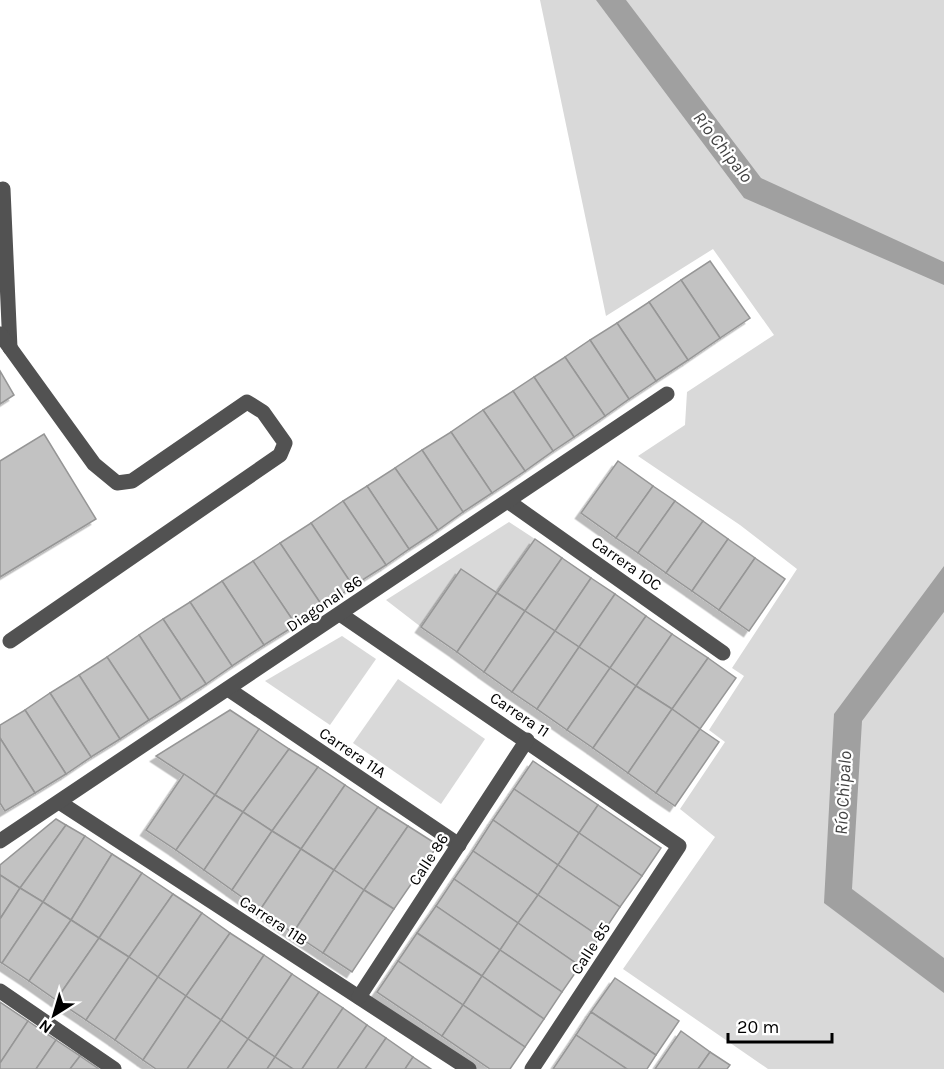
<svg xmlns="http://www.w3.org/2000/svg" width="944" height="1069" font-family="Karla,sans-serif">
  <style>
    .green { fill: #d9d9d9 }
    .water { fill: #a0a0a0 }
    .building { fill: #c2c2c2; stroke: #969696; stroke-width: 1.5; filter: url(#shadow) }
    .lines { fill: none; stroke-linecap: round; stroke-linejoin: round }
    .minor { stroke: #525252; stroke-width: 15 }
    .labels { text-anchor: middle; stroke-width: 4.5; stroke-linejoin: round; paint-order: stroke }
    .street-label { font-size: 16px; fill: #000; stroke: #fff }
    .water-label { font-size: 18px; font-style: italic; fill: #414141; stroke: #fff }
  </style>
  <defs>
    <filter id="shadow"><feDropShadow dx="-5.5" dy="5.5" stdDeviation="0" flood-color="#0004"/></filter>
  </defs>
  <rect width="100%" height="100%" fill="#fff"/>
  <g class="green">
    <polygon points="540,0 944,0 944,1069 768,1069 623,969 715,837 680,809 725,742 709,730 744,676 732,668 797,569 740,525 638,456 685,425 687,392 774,335 713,249 606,316"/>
    <polygon points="509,522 535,539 497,593 461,569 421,627 386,600"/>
    <polygon points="342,636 376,659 330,725 265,681"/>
    <polygon points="398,679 485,739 441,804 353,743"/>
  </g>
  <g class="water">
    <polygon points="596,0 626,0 761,178 944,262 944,285 744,198"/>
    <polygon points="944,566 944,612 862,721 852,889 944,958 944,993 824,903 834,714"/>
  </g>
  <g class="building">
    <polygon points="710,261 750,318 720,338 681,280"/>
    <polygon points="681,280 720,338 688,360 649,302"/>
    <polygon points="649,302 688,360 656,381 617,323"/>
    <polygon points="617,323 656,381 629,399 590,340"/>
    <polygon points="590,340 629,399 605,416 565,357"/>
    <polygon points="565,357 605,416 574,437 534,377"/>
    <polygon points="0,371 14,395 0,404"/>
    <polygon points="534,377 574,437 553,451 513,391"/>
    <polygon points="513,391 553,451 525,471 483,410"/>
    <polygon points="483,410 525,471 492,493 451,432"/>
    <polygon points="451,432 492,493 463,512 422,450"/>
    <polygon points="44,434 96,519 0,577 0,461"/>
    <polygon points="422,450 463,512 438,530 395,468"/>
    <polygon points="618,461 653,486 616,538 581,513"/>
    <polygon points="395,468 438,530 409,549 367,486"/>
    <polygon points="367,486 409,549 386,565 343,501"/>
    <polygon points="653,486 675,501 638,553 616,538"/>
    <polygon points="343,501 386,565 353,586 311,523"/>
    <polygon points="675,501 703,521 666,573 638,553"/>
    <polygon points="703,521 728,539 692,591 666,573"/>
    <polygon points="311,523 353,586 323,607 280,543"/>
    <polygon points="535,539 562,558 525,611 497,593"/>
    <polygon points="728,539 755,558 719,610 692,591"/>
    <polygon points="280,543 323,607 296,625 253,561"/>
    <polygon points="562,558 591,578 555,631 525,611"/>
    <polygon points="755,558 785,579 749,631 719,610"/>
    <polygon points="253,561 296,625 264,645 222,581"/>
    <polygon points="461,569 497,593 457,652 421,627"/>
    <polygon points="591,578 615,594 579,647 555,631"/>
    <polygon points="222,581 264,645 232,666 190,602"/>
    <polygon points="497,593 525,611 484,672 457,652"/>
    <polygon points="615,594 646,616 610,668 579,647"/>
    <polygon points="190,602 232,666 206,684 163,619"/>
    <polygon points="525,611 555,631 512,692 484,672"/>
    <polygon points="646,616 672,634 636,686 610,668"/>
    <polygon points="163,619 206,684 181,700 139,635"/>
    <polygon points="555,631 579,647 537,709 512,692"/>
    <polygon points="672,634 708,658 672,709 636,686"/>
    <polygon points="139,635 181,700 149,720 107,657"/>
    <polygon points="579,647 610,668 567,730 537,709"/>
    <polygon points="107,657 149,720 120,739 79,675"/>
    <polygon points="708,658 736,678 700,729 672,709"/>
    <polygon points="610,668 636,686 593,748 567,730"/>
    <polygon points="79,675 120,739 91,757 50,693"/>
    <polygon points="636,686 672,709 628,773 593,748"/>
    <polygon points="50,693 91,757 66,774 25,710"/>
    <polygon points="672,709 700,729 656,793 628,773"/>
    <polygon points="25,710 66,774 35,793 0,738 0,725"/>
    <polygon points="230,710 259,729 215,795 156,756"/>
    <polygon points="259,729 289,749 243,812 215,795"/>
    <polygon points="700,729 719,742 675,806 656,793"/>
    <polygon points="0,738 35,793 5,811 0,803"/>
    <polygon points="289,749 318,767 272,831 243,812"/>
    <polygon points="533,761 598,805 579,833 514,789"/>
    <polygon points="318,767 345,785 301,849 272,831"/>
    <polygon points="184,774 215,795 176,850 146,830"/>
    <polygon points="345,785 378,807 334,870 301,849"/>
    <polygon points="514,789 579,833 558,865 493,820"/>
    <polygon points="215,795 243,812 204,870 176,850"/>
    <polygon points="598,805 661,848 642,876 579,833"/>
    <polygon points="378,807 408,826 364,890 334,870"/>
    <polygon points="243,812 272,831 232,890 204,870"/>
    <polygon points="56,819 66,825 20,888 0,875 0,865"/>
    <polygon points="493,820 558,865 538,895 473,851"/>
    <polygon points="66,825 85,836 43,902 20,888"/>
    <polygon points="408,826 438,845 394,909 364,890"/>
    <polygon points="272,831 301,849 260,910 232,890"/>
    <polygon points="579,833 642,876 620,907 558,865"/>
    <polygon points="85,836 112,854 71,920 43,902"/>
    <polygon points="301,849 334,870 293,933 260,910"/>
    <polygon points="473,851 538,895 518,923 454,879"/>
    <polygon points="112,854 142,873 99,938 71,920"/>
    <polygon points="558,865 620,907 600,937 538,895"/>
    <polygon points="334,870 364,890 323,953 293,933"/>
    <polygon points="142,873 173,894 129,957 99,938"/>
    <polygon points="0,875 20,888 0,919"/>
    <polygon points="454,879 518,923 500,950 436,906"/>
    <polygon points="20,888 43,902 2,963 0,962 0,919"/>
    <polygon points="364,890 394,909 352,972 323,953"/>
    <polygon points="173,894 202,913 158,977 129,957"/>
    <polygon points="538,895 600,937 580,966 518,923"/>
    <polygon points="43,902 71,920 29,981 2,963"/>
    <polygon points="436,906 500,950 482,976 417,933"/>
    <polygon points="202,913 230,933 186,996 158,977"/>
    <polygon points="71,920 99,938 56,1000 29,981"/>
    <polygon points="518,923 580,966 562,992 500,950"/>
    <polygon points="230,933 264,955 221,1020 186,996"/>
    <polygon points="417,933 482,976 463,1005 398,961"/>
    <polygon points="99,938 129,957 86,1020 56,1000"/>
    <polygon points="500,950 562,992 544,1019 482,976"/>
    <polygon points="264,955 292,974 248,1039 221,1020"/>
    <polygon points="129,957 158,977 115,1040 86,1020"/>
    <polygon points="398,961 463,1005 442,1036 377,992"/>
    <polygon points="292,974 319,992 275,1057 248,1039"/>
    <polygon points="482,976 544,1019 525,1047 463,1005"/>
    <polygon points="158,977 186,996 143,1060 115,1040"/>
    <polygon points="615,978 679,1021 656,1055 591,1012"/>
    <polygon points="319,992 343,1008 302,1069 293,1069 275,1057"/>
    <polygon points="186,996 221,1020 187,1069 156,1069 143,1060"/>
    <polygon points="0,1002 28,1021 0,1063"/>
    <polygon points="463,1005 525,1047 510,1069 490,1069 442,1036"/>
    <polygon points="343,1008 367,1025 337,1069 302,1069"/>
    <polygon points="591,1012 656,1055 647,1069 627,1069 576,1035"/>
    <polygon points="221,1020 248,1039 227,1069 187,1069"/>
    <polygon points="28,1021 56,1040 36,1069 0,1069 0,1063"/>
    <polygon points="367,1025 386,1038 365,1069 337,1069"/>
    <polygon points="681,1031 710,1052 698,1069 655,1069"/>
    <polygon points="576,1035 627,1069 553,1069"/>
    <polygon points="386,1038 413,1057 405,1069 365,1069"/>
    <polygon points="248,1039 275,1057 267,1069 227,1069"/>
    <polygon points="56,1040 80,1056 70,1069 36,1069"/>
    <polygon points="710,1052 730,1065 727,1069 698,1069"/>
    <polygon points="80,1056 99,1069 70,1069"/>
    <polygon points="275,1057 293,1069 267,1069"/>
    <polygon points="413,1057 431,1069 405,1069"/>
  </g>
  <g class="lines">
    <g class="minor">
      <polyline points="3,189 10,348"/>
      <polyline points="0,334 94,464 117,483 132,481 247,402 263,412 285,443 280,455 10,641"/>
      <polyline points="509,502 723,653"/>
      <polyline points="340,614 679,846 532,1069"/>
      <polyline points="228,689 459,845"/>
      <polyline points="59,802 469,1069"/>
      <polyline points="0,841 667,394"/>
      <polyline points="0,991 114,1069"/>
      <polyline points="359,997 527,740"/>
    </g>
  </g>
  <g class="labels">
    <g class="street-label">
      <text transform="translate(627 563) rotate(35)" y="6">Carrera 10C</text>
      <text transform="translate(324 603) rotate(-34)" y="6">Diagonal 86</text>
      <text transform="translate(520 714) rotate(34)" y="6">Carrera 11</text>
      <text transform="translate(353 752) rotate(34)" y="6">Carrera 11A</text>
      <text transform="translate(428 859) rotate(-57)" y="6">Calle 86</text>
      <text transform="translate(274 920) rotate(33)" y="6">Carrera 11B</text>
      <text transform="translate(590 948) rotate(-57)" y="6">Calle 85</text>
    </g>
    <g class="water-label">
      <text transform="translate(723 147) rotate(52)" y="6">Río Chipalo</text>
      <text transform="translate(843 793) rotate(-87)" y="6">Río Chipalo</text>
    </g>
  </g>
  <g transform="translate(54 1015) rotate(217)" stroke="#ffffff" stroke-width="4.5" paint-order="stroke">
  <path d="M0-4.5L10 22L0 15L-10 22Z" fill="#000000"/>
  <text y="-9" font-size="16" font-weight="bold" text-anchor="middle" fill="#000000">N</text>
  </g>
  <path d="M728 1033v9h104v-9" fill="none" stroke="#000000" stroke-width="3"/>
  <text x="737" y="1033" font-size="18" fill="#000000" stroke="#ffffff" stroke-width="4.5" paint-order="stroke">20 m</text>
</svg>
